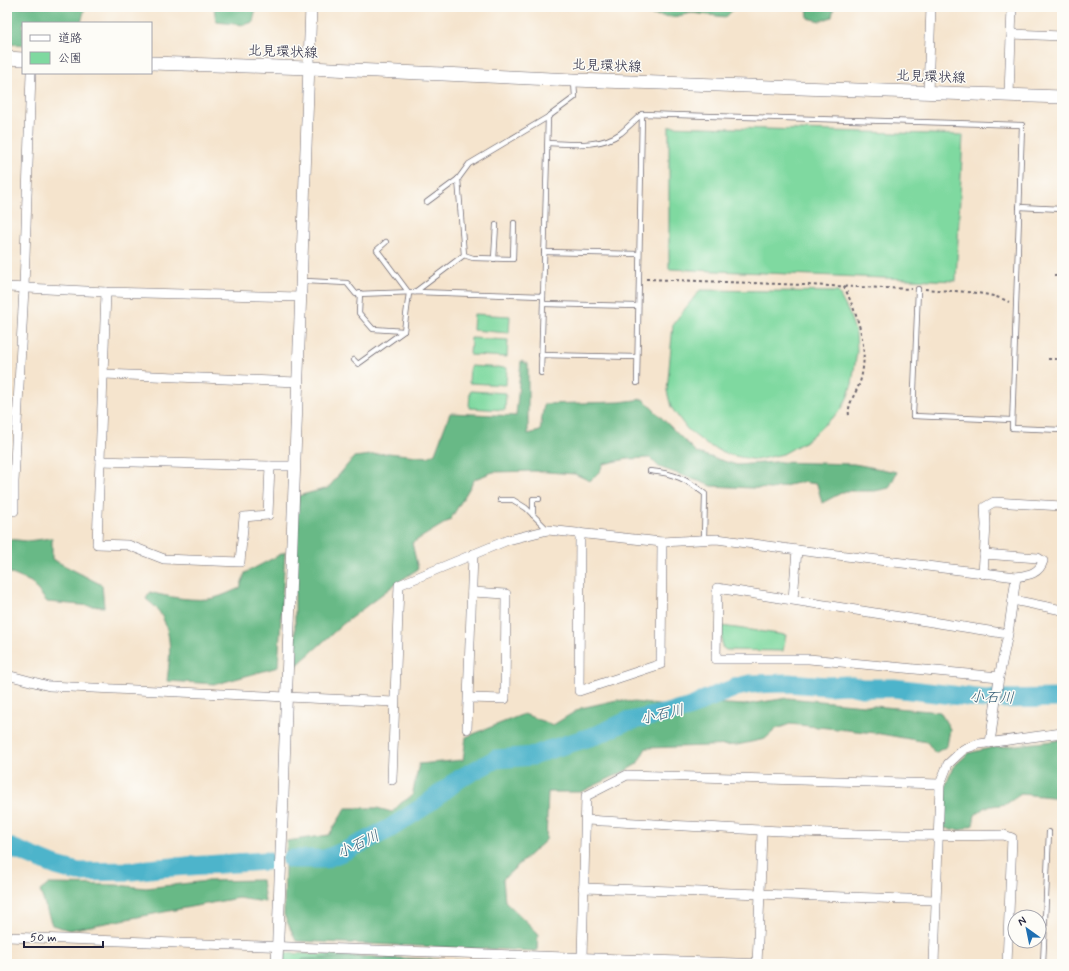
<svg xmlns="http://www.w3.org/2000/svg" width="1069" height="971" font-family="Mynerve,'Klee One',sans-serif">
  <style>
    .green { fill: #7fd9a0; stroke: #507e6e }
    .forest { fill: #67b986; stroke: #446e60 }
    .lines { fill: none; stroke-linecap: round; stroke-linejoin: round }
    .river { stroke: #4db4cb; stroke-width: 19 }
    .service-casing { stroke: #6c666e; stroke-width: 6 }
    .minor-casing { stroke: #6c666e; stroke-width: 10 }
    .tertiary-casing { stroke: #6c666e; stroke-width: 12 }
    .secondary-casing { stroke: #6c666e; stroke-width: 14 }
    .path { stroke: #6c666e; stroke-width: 2; stroke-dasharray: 3 3; stroke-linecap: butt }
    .service { stroke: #fff; stroke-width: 4.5 }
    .minor { stroke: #fff; stroke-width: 9 }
    .tertiary { stroke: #fff; stroke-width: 11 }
    .secondary { stroke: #fff; stroke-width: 13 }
    .labels { text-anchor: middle; stroke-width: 3; stroke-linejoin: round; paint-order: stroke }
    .street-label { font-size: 14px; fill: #22223b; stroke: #fdfcf7 }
    .water-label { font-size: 15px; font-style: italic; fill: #335c75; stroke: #fdfcf7 }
  </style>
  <rect width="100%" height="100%" fill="#fdfcf7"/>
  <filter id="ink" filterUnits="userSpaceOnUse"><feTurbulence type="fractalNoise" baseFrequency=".025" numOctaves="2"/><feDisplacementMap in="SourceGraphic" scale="8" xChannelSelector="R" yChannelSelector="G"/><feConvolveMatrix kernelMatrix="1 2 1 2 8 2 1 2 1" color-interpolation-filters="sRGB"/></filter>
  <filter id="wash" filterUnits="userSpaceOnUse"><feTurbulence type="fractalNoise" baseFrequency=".012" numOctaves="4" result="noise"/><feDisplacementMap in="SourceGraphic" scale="16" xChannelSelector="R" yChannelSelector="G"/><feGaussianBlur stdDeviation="0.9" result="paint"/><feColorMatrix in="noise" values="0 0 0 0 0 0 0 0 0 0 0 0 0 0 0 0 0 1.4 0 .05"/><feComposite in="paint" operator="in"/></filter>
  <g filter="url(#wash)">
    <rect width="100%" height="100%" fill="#f5e4cd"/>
    <g class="green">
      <polygon points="669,126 963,135 956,281 669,269"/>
      <polygon points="700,290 838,292 849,313 856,334 857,351 852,384 848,396 841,410 806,441 783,454 756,460 730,455 707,445 687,429 671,407 667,391 673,324"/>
      <polygon points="474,314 510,316 509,333 473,330"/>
      <polygon points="471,338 508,340 507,357 470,355"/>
      <polygon points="470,366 507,368 506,385 469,383"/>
      <polygon points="470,391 506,393 505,410 469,408"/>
      <polygon points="722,626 786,635 783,651 726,650 722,647"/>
      <polygon points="284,953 548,964 284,964"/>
    </g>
    <g class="forest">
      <polygon points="8,7 85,7 81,23 23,23 23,45 8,44"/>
      <polygon points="214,7 256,7 253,22 244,25 216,22"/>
      <polygon points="634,7 736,7 726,17 692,13 673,17 640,14"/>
      <polygon points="807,7 834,7 832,17 820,21 808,18"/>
      <polygon points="521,361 528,364 528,434 540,431 544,404 620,402 643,399 697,453 737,465 776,462 854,464 897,472 889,488 875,491 845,491 822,503 817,484 801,482 772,489 712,486 659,467 650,458 627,459 603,464 600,471 590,481 575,474 534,471 493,472 475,479 450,520 412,543 418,569 394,585 343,624 295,667 295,546 298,496 328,488 354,457 388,453 428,457 435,453 450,413 516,416"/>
      <polygon points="52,538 52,559 102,585 104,607 47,602 31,582 7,572 7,539 27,541"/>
      <path d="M285,552L278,667L217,684L167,681C170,657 173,635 160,613C157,608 151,603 146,599L150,592C166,597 198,602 214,598C223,596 232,591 240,588L245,573Z"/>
      <polygon points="787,698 940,712 950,729 947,746 935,753 927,742 875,733 790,724 776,729 765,739 737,745 646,748 637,764 623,772 581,792 548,792 546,840 503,879 505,901 538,933 537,951 296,941 284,915 285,860 287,841 329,835 346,808 377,808 392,812 401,803 412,796 419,764 463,760 466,737 524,714 553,725 581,708 617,700 675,707 710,703 744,705"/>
      <polygon points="1062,740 1062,798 1021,794 1006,804 985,807 975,815 973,825 962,830 943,828 945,787 953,767 969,753 990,748"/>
      <polygon points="262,880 265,902 238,898 69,930 52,925 40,891 49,884 117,885 146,888 207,881"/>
      <polygon points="362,957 502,964 298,964 303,959"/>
    </g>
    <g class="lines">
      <g class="river">
        <polyline points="7,846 56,866 78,872 132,871 158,868 266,861"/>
        <polyline points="291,859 325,859 347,850 389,829 423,807 459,779 496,759 533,756 548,750 597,735 625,722 685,709 696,705 704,700 737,687 750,684 788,683 828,686 848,685 862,688 894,688 985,699 1062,698"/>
      </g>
    </g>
  </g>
  <g filter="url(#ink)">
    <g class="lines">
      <g class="service-casing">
        <g id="service">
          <path d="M548,143C572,144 600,148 621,133C628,127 635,120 642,114L1022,125L1012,428L1062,430"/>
          <polyline points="427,202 458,179 469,164 548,117"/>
          <polyline points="1019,207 1062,209"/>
          <polyline points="544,252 639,254"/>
          <polyline points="464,255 473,258 513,259 514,223"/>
          <polyline points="494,259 496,225"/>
          <polyline points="305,281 347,283 356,294 415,292 543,296"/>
          <polyline points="918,289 913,416 1012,420"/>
          <polyline points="415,292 464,255 458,179"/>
          <polyline points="360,293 359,313 373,329 404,331"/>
          <polyline points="543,304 638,306"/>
          <polyline points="541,355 637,357"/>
          <polyline points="354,360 358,364 404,331 409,293 377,250 386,242"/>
          <polyline points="541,373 548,117 575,97 574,82"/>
          <polyline points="637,383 642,114"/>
          <path d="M650,471C673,473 687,479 705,494L704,539"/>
          <polyline points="500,500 513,500 526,508 548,530"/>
          <polyline points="533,515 533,499 539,499"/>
          <polyline points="1043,964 1049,832"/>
        </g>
      </g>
      <g class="minor-casing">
        <g id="minor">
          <polyline points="1011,34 1062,36"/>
          <polyline points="928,92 931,7"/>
          <polyline points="1009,95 1012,7"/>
          <polyline points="7,287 106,292 300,297"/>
          <polyline points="106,292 97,544 128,545 164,559 240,562 244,517 268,515 270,466"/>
          <polyline points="104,374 297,382"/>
          <polyline points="100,461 270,466 295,466"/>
          <polyline points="14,511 14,482 24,288 31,73"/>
          <polyline points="580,533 579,691 661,664 662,542"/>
          <polyline points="983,574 986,525 985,507 994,502 1062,506"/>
          <polyline points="793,599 797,550"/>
          <polyline points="1013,600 1062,610"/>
          <polyline points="1008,634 717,588 716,659 809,659 999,677 1008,634 1016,577"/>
          <polyline points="7,675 49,686 394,702"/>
          <polyline points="469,698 505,699 506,594 472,592"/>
          <polyline points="467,729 473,554"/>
          <polyline points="990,743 999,677"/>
          <path d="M392,780L399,585L508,540L548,530L662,542L717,539L797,550L1016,577C1028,575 1039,574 1043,561L1038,558L984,554"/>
          <path d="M586,820C725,828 865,838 1004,835L1012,838L1007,964"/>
          <polyline points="583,888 936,900"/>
          <polyline points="7,937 765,964"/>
          <polyline points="582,958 586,796 627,775 940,784"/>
          <polyline points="757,964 760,894 762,830"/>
          <polyline points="934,964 940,784 948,764 964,749 979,744 1062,733"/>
        </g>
      </g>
      <g class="tertiary-casing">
        <polyline id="tertiary" points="277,964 311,7"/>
      </g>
      <g class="secondary-casing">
        <g id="secondary">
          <polyline points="7,58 23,59"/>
          <polyline points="151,63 309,68 573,80 1062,97"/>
        </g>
      </g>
      <g class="path">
        <polyline points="1054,275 1062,275"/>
        <polyline points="646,279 911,289"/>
        <path d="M844,286C858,317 870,348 860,382C856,394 847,403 849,416"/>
        <path d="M925,289C951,292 987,290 1009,302"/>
        <polyline points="1048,359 1062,359"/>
      </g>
      <use href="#service" class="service"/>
      <use href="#minor" class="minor"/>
      <use href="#tertiary" class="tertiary"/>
      <use href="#secondary" class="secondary"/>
    </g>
  </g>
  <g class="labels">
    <g class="street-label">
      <text transform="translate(283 51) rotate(2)" y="5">北見環状線</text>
      <text transform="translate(607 65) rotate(2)" y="5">北見環状線</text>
      <text transform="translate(931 76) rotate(2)" y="5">北見環状線</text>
    </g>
    <g class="water-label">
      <text transform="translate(992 697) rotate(2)" y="5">小石川</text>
      <text transform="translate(662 714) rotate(-13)" y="5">小石川</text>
      <text transform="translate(358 844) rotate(-26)" y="5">小石川</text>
    </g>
  </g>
  <rect width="1069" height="971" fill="none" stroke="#fdfcf7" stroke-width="24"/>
  <rect x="22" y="22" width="130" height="52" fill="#fdfcf7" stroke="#a5a5ac"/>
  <rect x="30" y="35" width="20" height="6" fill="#ffffff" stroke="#a5a5ac"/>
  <text x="58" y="42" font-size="12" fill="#22223b">道路</text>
  <rect x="30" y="52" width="20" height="12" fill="#7fd9a0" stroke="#a5a5ac"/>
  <text x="58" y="62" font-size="12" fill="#22223b">公園</text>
  <g transform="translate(1027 929) rotate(327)"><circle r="19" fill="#fdfcf7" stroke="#a5a5ac"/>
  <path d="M0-3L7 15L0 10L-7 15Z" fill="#1f6fb2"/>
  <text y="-6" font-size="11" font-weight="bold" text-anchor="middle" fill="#22223b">N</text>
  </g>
  <path d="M24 941v6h79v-6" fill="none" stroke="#22223b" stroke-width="2"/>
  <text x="30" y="941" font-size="12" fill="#22223b" stroke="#fdfcf7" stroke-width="3" paint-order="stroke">50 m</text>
</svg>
